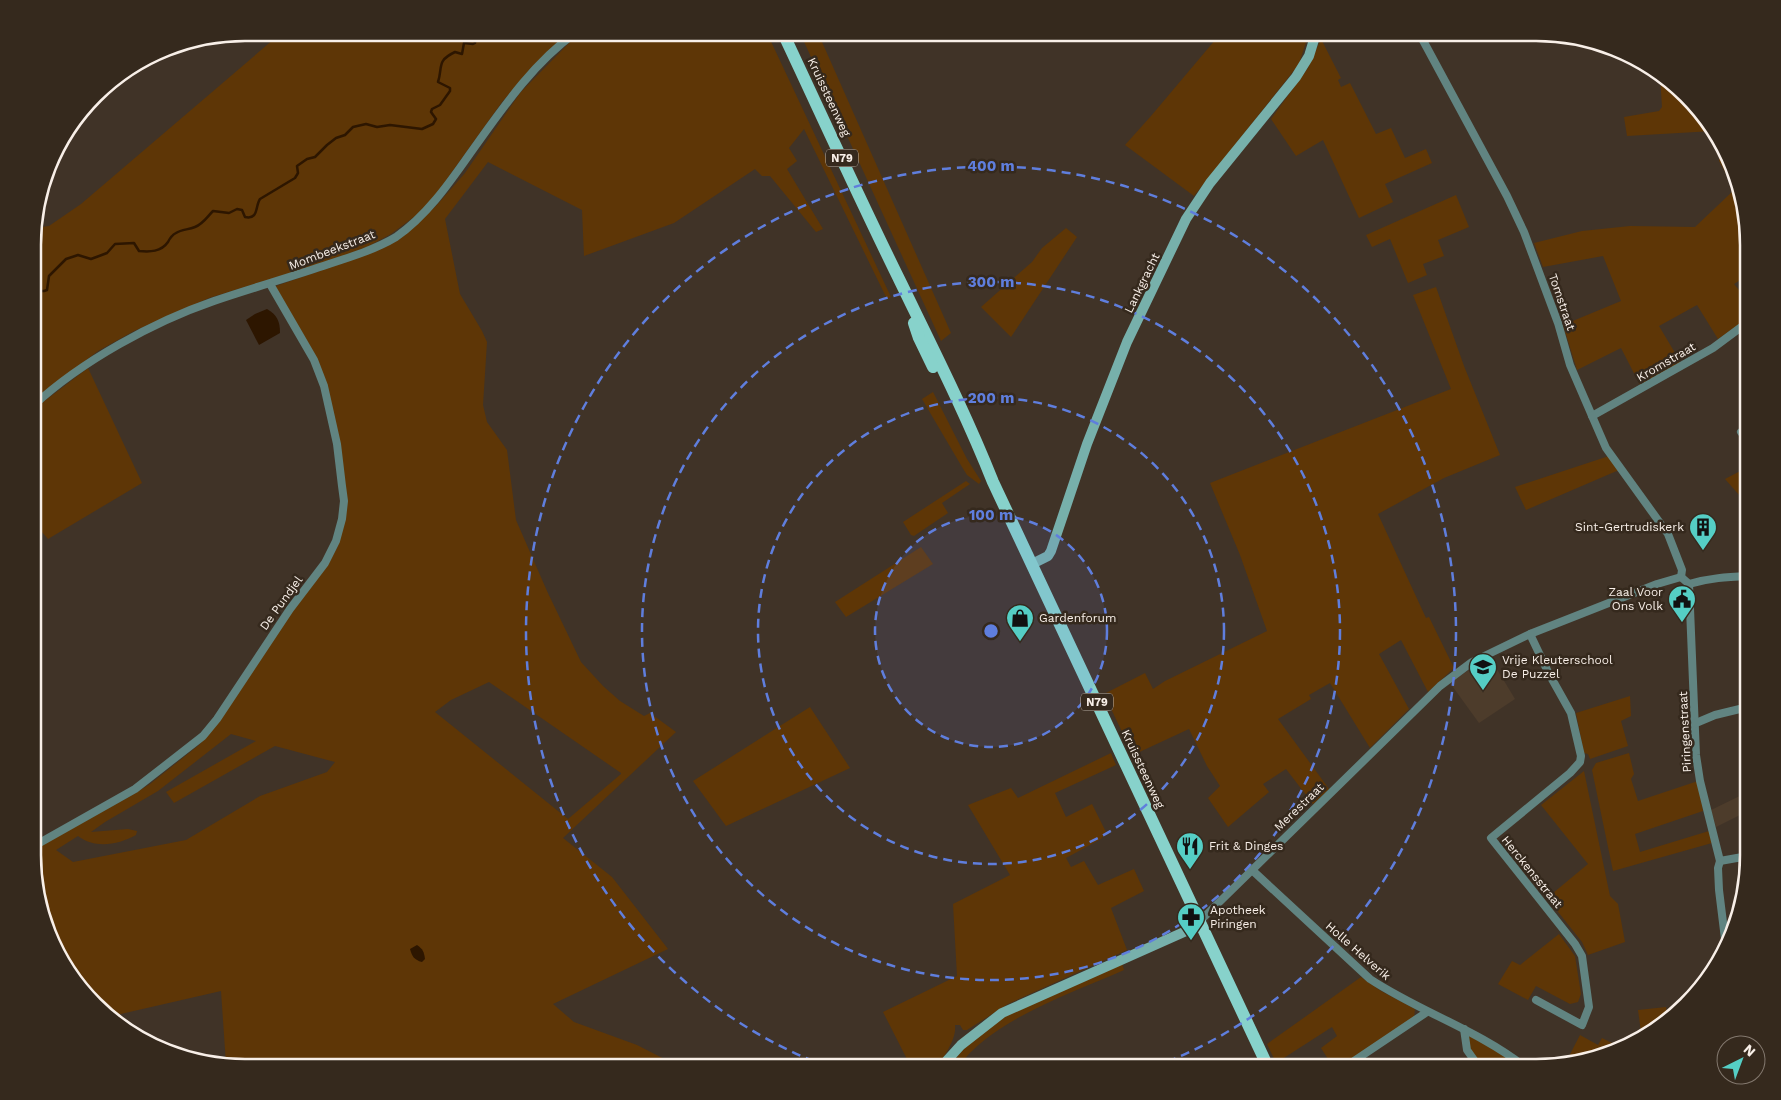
<svg xmlns="http://www.w3.org/2000/svg" width="1781" height="1100" font-family="'Work Sans',sans-serif">
  <style>
    .built { fill: #4d3c2b }
    .green { fill: #5e3606; fill-rule: evenodd }
    .water { fill: #2d1600 }
    .lines { fill: none; stroke-linecap: round; stroke-linejoin: round }
    .stream { stroke: #2d1600; stroke-width: 2.5 }
    .street { stroke: #618481; stroke-width: 8 }
    .secondary { stroke: #77b0ab; stroke-width: 10 }
    .primary { stroke: #87d2cb; stroke-width: 12 }
    .ring { fill: none; stroke: #5f7edd; stroke-width: 2.5; stroke-dasharray: 9 6 }
    .labels { text-anchor: middle; stroke-width: 5; stroke-linejoin: round; paint-order: stroke }
    .shield { fill: #35291d; stroke: #beb4ab; stroke-width: 1 }
    .shield-label { font-size: 11px; font-weight: bold; fill: #f8efe8 }
    .street-label { font-size: 12px; fill: #f8efe8; stroke: #35291d }
    .poi-label { font-size: 12px; fill: #f8efe8; stroke: #35291d; text-anchor: start }
    .rim { fill: none; stroke: #f8efe8; stroke-width: 2.5 }
    .centre { fill: #5f7edd; stroke: #35291d; stroke-width: 2.5 }
    .ring-label { font-size: 15px; text-anchor: middle; font-weight: bold; fill: #5f7edd; stroke: #35291d; stroke-width: 5; stroke-linejoin: round; paint-order: stroke }
  </style>
  <rect width="100%" height="100%" fill="#403327"/>
  <g class="built">
    <polygon points="1489,656 1515,699 1479,723 1450,683"/>
    <polygon points="1748,792 1748,811 1716,827 1711,810"/>
  </g>
  <g class="green">
    <polygon points="281,33 570,33 533,66 502,102 434,197 418,214 391,234 367,247 333,260 209,298 134,331 98,351 34,400 34,228 49,226 81,204"/>
    <path d="M584,33H767L891,297L887,299L804,129L789,148L797,161L787,169L823,229L816,232L770,176H762L755,169L674,223L584,256L582,210L488,162L445,219L460,294L482,331L487,342L483,405L487,422L507,450L516,520L547,591L581,662L603,686L620,701L644,716L650,713L676,732L563,838L612,877L668,949L553,1004L574,1022L637,1045L680,1067H244L226,1064L221,991L112,1016L68,973L34,883V849L129,797L150,784L199,745L214,728L263,652L330,560L337,548L345,520L330,399L276,289V286L340,264L408,231L436,206L465,173L520,93L570,42ZM489,682L621,773V774L568,819L435,712L451,700ZM231,734L256,741L166,792L174,803L275,746L335,762L327,772L260,796L186,840L73,862L56,850L78,836C95,849 118,845 136,835L137,831L128,829L91,832L105,822L158,791Z"/>
    <polygon points="800,33 818,33 951,333 941,341"/>
    <polygon points="1221,33 1309,33 1299,64 1194,196 1125,145 1151,116"/>
    <polygon points="1321,39 1341,78 1338,80 1341,87 1350,83 1376,134 1391,128 1405,158 1426,149 1432,163 1385,184 1393,202 1359,218 1323,140 1296,156 1271,119 1308,68"/>
    <polygon points="1660,75 1713,131 1627,136 1624,117 1659,111 1662,107"/>
    <polygon points="1721,142 1748,231 1748,275 1734,284 1748,301 1748,318 1718,339 1697,305 1659,326 1681,363 1641,387 1621,348 1577,370 1563,325 1621,301 1603,256 1543,267 1534,243 1582,231 1630,226 1695,227 1733,191 1732,184 1719,161"/>
    <polygon points="1456,195 1469,227 1438,240 1444,256 1423,264 1427,275 1408,283 1390,239 1372,247 1366,235"/>
    <polygon points="1066,228 1077,237 1011,337 981,307 1032,262 1042,248"/>
    <polygon points="1436,287 1464,366 1500,455 1444,478 1378,514 1426,618 1429,617 1454,668 1428,692 1401,640 1379,654 1409,709 1370,748 1330,683 1309,695 1311,699 1278,719 1329,789 1313,804 1286,769 1263,784 1269,792 1228,827 1208,798 1220,786 1207,766 1189,729 1133,755 1104,694 1145,673 1153,689 1165,681 1267,631 1240,555 1210,483 1451,389 1413,295"/>
    <polygon points="88,368 142,483 48,539 34,523 34,409"/>
    <polygon points="933,392 967,459 981,481 979,484 967,475 962,467 922,399"/>
    <polygon points="1609,456 1619,470 1526,510 1515,487"/>
    <polygon points="1748,467 1748,505 1725,479"/>
    <polygon points="966,481 970,484 942,503 948,513 914,536 911,535 903,522"/>
    <polygon points="921,547 933,564 846,617 835,602"/>
    <polygon points="1630,696 1631,716 1621,721 1628,746 1590,759 1588,754 1584,753 1576,713"/>
    <polygon points="810,707 850,768 726,826 693,781"/>
    <path d="M1111,753L1116,765L1055,793L1066,817L1092,804L1106,832L1101,839L1066,858L1071,867L1084,861L1098,885L1134,869L1144,891L1111,908L1127,950L1008,1004L967,1030H963L960,1025H955C957,1038 944,1058 936,1067H911L883,1012L957,976L953,904L1010,875L968,805L1011,788L1018,798Z"/>
    <polygon points="1629,753 1634,774 1631,779 1638,801 1698,781 1703,811 1635,834 1640,852 1709,831 1712,843 1613,871 1592,770 1596,763"/>
    <polygon points="1584,771 1610,896 1618,904 1625,942 1588,955 1582,942 1547,898 1588,864 1541,805"/>
    <polygon points="1559,934 1575,956 1581,994 1578,1002 1570,1004 1536,986 1528,1000 1498,984 1512,961 1520,965"/>
    <path d="M1122,963L1124,970C1072,993 991,1020 958,1067H948L972,1040L1012,1011Z"/>
    <polygon points="1361,977 1381,991 1415,1009 1414,1018 1339,1067 1333,1067 1321,1048 1337,1036 1332,1027 1276,1063 1267,1044"/>
    <polygon points="1666,1007 1667,1016 1642,1039 1638,1010"/>
    <polygon points="1469,1033 1521,1067 1464,1067 1463,1066 1475,1057 1468,1043"/>
    <polygon points="1580,1035 1598,1045 1602,1038 1618,1046 1566,1062"/>
  </g>
  <g class="water">
    <path d="M267,309C277,315 280,321 280,333L259,345L246,320L255,314Z"/>
    <path d="M417,945C423,949 424,952 425,959L422,962C414,960 412,956 410,949Z"/>
  </g>
  <g class="lines">
    <path class="stream" d="M34,299L37,291H44L47,290L49,276L66,259L78,255L91,259L107,253L115,244L134,243L139,251C150,252 161,252 168,242C170,238 172,235 176,233C182,229 188,230 195,227C203,224 207,217 213,211L229,213L237,209L242,210L245,217C259,220 255,206 260,199L295,178L298,173L297,166L307,159L315,157L327,145L336,138L345,135L353,127L366,124L377,127L390,125L422,129L433,124L436,119L431,112L432,109L440,105L450,91V88L438,82C443,67 436,61 455,52L462,54L464,43L473,44L475,43V33"/>
    <g class="street">
      <polyline points="1419,33 1507,196 1524,232 1558,323 1570,365 1599,432 1606,448 1668,534 1682,570 1681,577"/>
      <path d="M34,405C82,361 153,322 214,301C252,288 291,277 329,264C351,257 376,249 396,237C426,216 448,185 469,155C500,112 531,65 575,33"/>
      <polyline points="1592,416 1713,348 1748,322"/>
      <polyline points="1746,439 1741,432 1748,427"/>
      <polyline points="1681,577 1689,584 1696,755 1700,781 1720,861 1718,868 1719,890 1726,947"/>
      <path d="M1689,584C1709,578 1727,577 1748,576"/>
      <polyline points="1530,634 1548,672 1571,713 1581,756 1580,762 1570,773 1491,838 1575,944 1582,956 1589,1007 1582,1025 1536,1000"/>
      <polyline points="1696,723 1715,715 1748,707"/>
      <polyline points="34,846 135,789 203,736 217,719 290,609 325,563 336,541 342,519 344,501 342,486 337,444 324,386 314,360 270,284"/>
      <polyline points="1720,861 1748,856"/>
      <path d="M1252,870L1370,979C1420,1012 1478,1030 1525,1067"/>
      <polyline points="1199,922 1440,686 1472,662 1530,634 1657,584 1681,577"/>
      <polyline points="1464,1029 1467,1050 1479,1067"/>
      <polyline points="1345,1067 1427,1012"/>
    </g>
    <g class="secondary">
      <polyline points="1032,564 1048,556 1051,551 1087,444 1127,342 1186,219 1210,183 1296,77 1309,56 1316,33"/>
      <polyline points="941,1067 961,1045 1002,1013 1193,928 1199,922"/>
    </g>
    <g class="primary">
      <path d="M783,33C822,116 860,200 901,283C933,349 966,414 993,482L1268,1067"/>
      <polyline points="914,323 919,338 933,367"/>
    </g>
  </g>
  <circle cx="991" cy="631" r="116" fill="#5f7edd" fill-opacity=".12"/>
  <g class="ring">
    <circle cx="991" cy="631" r="116"/>
    <circle cx="991" cy="631" r="233"/>
    <circle cx="991" cy="631" r="349"/>
    <path d="M828 1067A465 465 0 1 1 1154 1067"/>
  </g>
  <defs>
    <g id="building-pin" transform="scale(1.4375)"><path d="M0 17L-7.5 6A9.5 9.5 0 1 1 7.5 6Z" fill="#55cec5" stroke="#35291d"/><path d="M-4-6H4V6H1V3H-1V6H-4ZM-2.5-4.3h1.7v1.8h-1.7ZM.8-4.3h1.7v1.8H.8ZM-2.5-1h1.7V.8h-1.7ZM.8-1h1.7V.8H.8Z" fill="#111"/></g>
    <g id="civic-pin" transform="scale(1.4375)"><path d="M0 17L-7.5 6A9.5 9.5 0 1 1 7.5 6Z" fill="#55cec5" stroke="#35291d"/><path d="M-.6-6.5H3V-4.5H.6V-3L4-1V1h2V6H-6V1h2V-1L-.6-3ZM-1.2 2.5V6h2.4V2.5Z" fill="#111"/></g>
    <g id="shop-pin" transform="scale(1.4375)"><path d="M0 17L-7.5 6A9.5 9.5 0 1 1 7.5 6Z" fill="#55cec5" stroke="#35291d"/><path d="M-5-2.5h2.3a2.7 3.5 0 0 1 5.4 0H5L5.5 6h-11ZM-1.5-2.5h3a1.5 2.3 0 0 0-3 0Z" fill="#111"/></g>
    <g id="school-pin" transform="scale(1.4375)"><path d="M0 17L-7.5 6A9.5 9.5 0 1 1 7.5 6Z" fill="#55cec5" stroke="#35291d"/><path d="M0-5L7-2L0 1L-7-2ZM-4 1L0 2.5L4 1V4Q0 6-4 4Z" fill="#111"/></g>
    <g id="restaurant-pin" transform="scale(1.4375)"><path d="M0 17L-7.5 6A9.5 9.5 0 1 1 7.5 6Z" fill="#55cec5" stroke="#35291d"/><path d="M-5-6h1v4h1v-4h1v4h1v-4h1v5L-1.5 .5V6h-2V.5L-5-1ZM5-6V6H3V1.5H1.5Q1.5-4 5-6Z" fill="#111"/></g>
    <g id="pharmacy-pin" transform="scale(1.4375)"><path d="M0 17L-7.5 6A9.5 9.5 0 1 1 7.5 6Z" fill="#55cec5" stroke="#35291d"/><path d="M-2-6h4v4h4v4h-4v4h-4v-4h-4v-4h4Z" fill="#111"/></g>
  </defs>
  <g fill-rule="evenodd">
    <use href="#building-pin" x="1703" y="527"/>
    <use href="#civic-pin" x="1682" y="599"/>
    <use href="#shop-pin" x="1020" y="618"/>
    <use href="#school-pin" x="1483" y="667"/>
    <use href="#restaurant-pin" x="1190" y="846"/>
    <use href="#pharmacy-pin" x="1191" y="917"/>
  </g>
  <g class="labels">
    <g class="shield">
      <rect x="826" y="149.5" width="32" height="17" rx="4"/>
      <rect x="1081" y="693.5" width="32" height="17" rx="4"/>
    </g>
    <g class="shield-label">
      <text x="842" y="162">N79</text>
      <text x="1097" y="706">N79</text>
    </g>
    <g class="street-label">
      <text transform="translate(829 97) rotate(65)" y="4">Kruissteenweg</text>
      <text transform="translate(332 250) rotate(-21)" y="4">Mombeekstraat</text>
      <text transform="translate(1142 283) rotate(-64)" y="4">Lankgracht</text>
      <text transform="translate(1562 302) rotate(71)" y="4">Tomstraat</text>
      <text transform="translate(1666 362) rotate(-30)" y="4">Kromstraat</text>
      <text transform="translate(281 603) rotate(-54)" y="4">De Pundjel</text>
      <text transform="translate(1685 732) rotate(-93)" y="4">Piringenstraat</text>
      <text transform="translate(1143 769) rotate(65)" y="4">Kruissteenweg</text>
      <text transform="translate(1299 807) rotate(-44)" y="4">Merestraat</text>
      <text transform="translate(1532 872) rotate(51)" y="4">Herckensstraat</text>
      <text transform="translate(1358 951) rotate(41)" y="4">Holle Helverik</text>
    </g>
    <g class="poi-label">
      <text x="1684" y="531" text-anchor="end">Sint-Gertrudiskerk</text>
      <text x="1663" y="596" text-anchor="end">Zaal Voor<tspan x="1663" dy="14">Ons Volk</tspan></text>
      <text x="1039" y="622">Gardenforum</text>
      <text x="1502" y="664">Vrije Kleuterschool<tspan x="1502" dy="14">De Puzzel</tspan></text>
      <text x="1209" y="850">Frit &amp; Dinges</text>
      <text x="1210" y="914">Apotheek<tspan x="1210" dy="14">Piringen</tspan></text>
    </g>
  </g>
  <path d="M0 0H1781V1100H0ZM245 41H1536A204 204 0 0 1 1740 245V855A204 204 0 0 1 1536 1059H245A204 204 0 0 1 41 855V245A204 204 0 0 1 245 41Z" fill="#35291d" fill-rule="evenodd"/>
  <path class="rim" d="M245 41H1536A204 204 0 0 1 1740 245V855A204 204 0 0 1 1536 1059H245A204 204 0 0 1 41 855V245A204 204 0 0 1 245 41Z"/>
  <circle cx="991" cy="631" r="8" class="centre"/>
  <g class="ring-label">
    <text x="991" y="171">400 m</text>
    <text x="991" y="287">300 m</text>
    <text x="991" y="403">200 m</text>
    <text x="991" y="520">100 m</text>
  </g>
  <g transform="translate(1741 1060) rotate(42)"><circle r="24" fill="#35291d" stroke="#83786e"/>
  <path d="M0-4L9 19L0 12L-9 19Z" fill="#55cec5"/>
  <text y="-8" font-size="14" font-weight="bold" text-anchor="middle" fill="#f8efe8">N</text>
  </g>
</svg>
